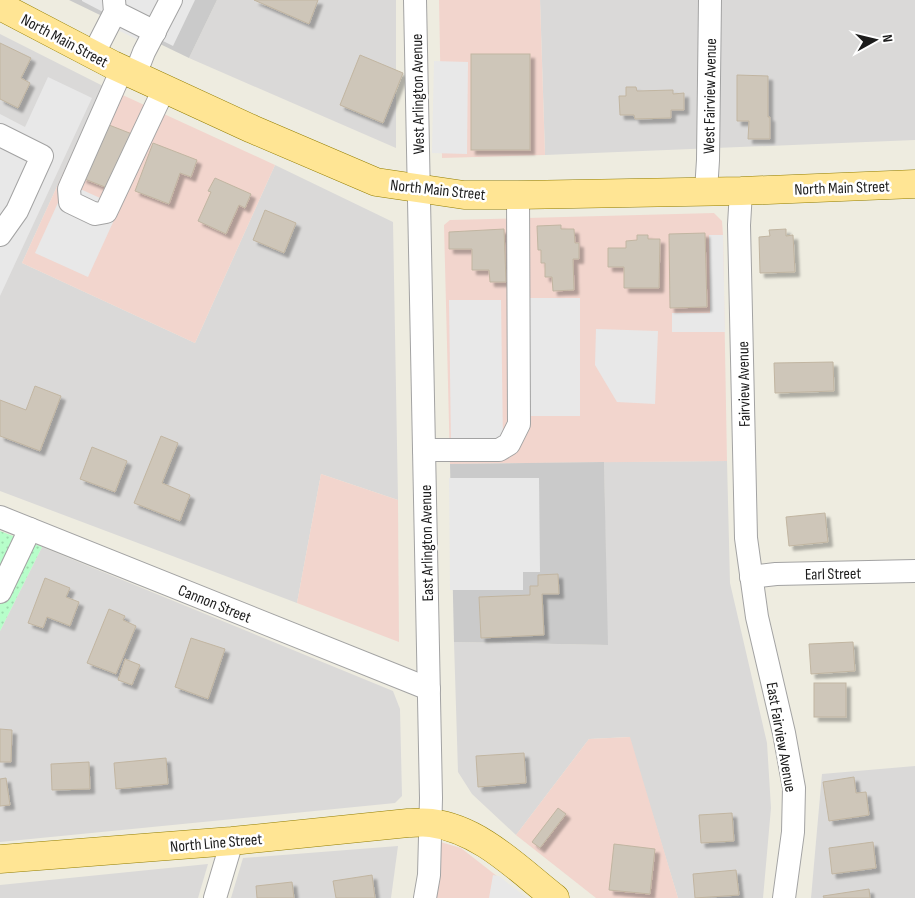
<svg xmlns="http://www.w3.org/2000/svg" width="915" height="898" font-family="'Sofia Sans Condensed',sans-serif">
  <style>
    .residential { fill: #dad9d8 }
    .commercial { fill: #f2d5cd }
    .religious { fill: #cacaca }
    .park { fill: url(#park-dots) }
    .parking { fill: #e8e8e8 }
    .building { fill: #cec6b9; stroke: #c1b5a1; filter: url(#shadow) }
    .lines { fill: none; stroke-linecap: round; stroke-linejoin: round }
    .minor-casing { stroke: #a3a3a3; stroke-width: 24 }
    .major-casing { stroke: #937e00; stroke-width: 29 }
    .minor { stroke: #fff; stroke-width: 22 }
    .major { stroke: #ffe594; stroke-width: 28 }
    .labels { text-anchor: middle; stroke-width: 5; stroke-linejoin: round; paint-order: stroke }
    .street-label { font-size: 16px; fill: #1c1c1c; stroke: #fff }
  </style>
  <defs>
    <pattern id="park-dots" width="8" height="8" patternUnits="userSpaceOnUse" patternTransform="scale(1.25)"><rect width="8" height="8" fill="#b7feca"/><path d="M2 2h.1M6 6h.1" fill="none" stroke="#9dd9ad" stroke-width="1.8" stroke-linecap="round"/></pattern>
    <filter id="shadow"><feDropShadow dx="4.5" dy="4.5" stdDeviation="1" flood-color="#0004"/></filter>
  </defs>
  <rect width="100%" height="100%" fill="#eeece0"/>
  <g class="residential">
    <polygon points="217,0 396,0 396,148 189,58"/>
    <polygon points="540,0 915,0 915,140 545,155"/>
    <polygon points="0,34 103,86 22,263 195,343 275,165 393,222 398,500 321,474 297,603 0,491"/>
    <polygon points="727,461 730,583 767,743 771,808 763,898 678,898 629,737 589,739 516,835 472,794 458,772 454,642 607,645 604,462"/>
    <polygon points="42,547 393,691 400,709 402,796 395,803 0,842 0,631"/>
    <polygon points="915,766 915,898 811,898 822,774"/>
    <polygon points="398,846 391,898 231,898 243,858"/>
    <polygon points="208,864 198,898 0,898 0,885"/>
  </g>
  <g class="commercial">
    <polygon points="439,0 540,0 545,155 442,158"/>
    <polygon points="103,86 275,165 195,343 22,263"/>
    <polygon points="714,213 722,221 723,235 727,461 450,464 444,225 450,220"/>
    <polygon points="321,474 398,500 399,642 297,603"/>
    <polygon points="630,737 678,898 596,898 516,835 589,739"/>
    <polygon points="437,841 461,848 525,898 432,898"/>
  </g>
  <g class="religious">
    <polygon points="69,0 217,0 189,58"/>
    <polygon points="604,462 608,645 454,642 450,464"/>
  </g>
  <polygon class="park" points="0,531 42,547 0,631"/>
  <g class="parking">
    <polygon points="82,0 195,0 173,46 159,39 155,48 101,22 105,13 82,1"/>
    <polygon points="434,61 468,62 467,154 432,153"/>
    <polygon points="48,77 92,98 0,296 0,114 25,127"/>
    <polygon points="67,183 120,207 88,277 35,253"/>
    <polygon points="709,235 723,235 725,332 672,332 672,313 710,313"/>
    <polygon points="526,298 580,298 580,416 527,416"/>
    <polygon points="449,300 501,300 503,442 451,443"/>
    <polygon points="596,329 658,331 655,404 617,402 595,365"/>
    <polygon points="449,478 539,478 540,572 523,572 523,590 450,590"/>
    <polygon points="493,875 499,876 527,898 489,898"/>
  </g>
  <g class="building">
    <polygon points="254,0 318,0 309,24"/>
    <polygon points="0,43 31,58 21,78 30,83 18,108 0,99"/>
    <rect x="471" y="54" width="59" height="96"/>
    <polygon points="360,55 403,73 383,123 340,105"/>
    <polygon points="737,75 768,76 768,117 770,117 770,139 748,139 749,121 737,121"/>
    <polygon points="626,87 636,87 637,91 673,90 673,94 684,93 684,110 671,110 671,118 635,119 634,115 620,115 619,96 626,96"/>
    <polygon points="104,123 132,134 110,189 82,178"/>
    <polygon points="153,143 197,160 191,177 180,173 169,204 135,191"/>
    <polygon points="215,178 251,194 245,208 239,205 226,234 198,221 211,192 208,191"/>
    <polygon points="265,210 296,223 284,253 253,240"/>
    <polygon points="561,225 561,229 574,229 575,243 579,243 579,259 573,259 574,290 553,291 552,277 545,277 545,263 541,263 541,250 538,250 537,226"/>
    <polygon points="504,229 506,282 490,282 489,270 472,270 472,249 449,249 449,232"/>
    <polygon points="786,229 786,236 793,235 795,272 760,273 759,237 770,236 769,230"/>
    <polygon points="705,233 707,307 670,308 669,234"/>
    <polygon points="637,235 648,235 648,239 660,239 659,288 624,288 624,267 608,267 608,248 626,248 626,241 637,240"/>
    <polygon points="833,362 834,391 775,393 774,363"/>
    <polygon points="35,386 61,396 40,451 0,436 0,400 26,410"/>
    <polygon points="161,436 178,443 162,483 190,495 180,521 134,503"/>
    <polygon points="92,447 127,461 115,492 80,479"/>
    <polygon points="825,513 828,542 789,546 786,517"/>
    <polygon points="558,574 559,594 542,594 544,635 481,638 479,597 530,595 530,586 538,586 538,575"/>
    <polygon points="45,578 70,588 66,597 79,602 70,626 47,617 43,628 28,623"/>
    <polygon points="109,609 125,616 123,620 136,626 116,674 87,663"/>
    <polygon points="191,638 225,649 208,699 175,687"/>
    <polygon points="853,642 855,671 811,674 809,644"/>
    <polygon points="125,659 140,665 132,685 118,680"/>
    <rect x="814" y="683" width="32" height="34"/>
    <polygon points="0,729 12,730 11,762 0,762"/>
    <polygon points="524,753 526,783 478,787 476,756"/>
    <polygon points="166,758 168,784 116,789 114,763"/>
    <polygon points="89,762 90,789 52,790 51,764"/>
    <polygon points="854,777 856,793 866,792 869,815 829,821 823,782"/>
    <polygon points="6,778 10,805 0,806 0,779"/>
    <polygon points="558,808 566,814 540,848 532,842"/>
    <polygon points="732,813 734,841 701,843 699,815"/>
    <polygon points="873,842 876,868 832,874 829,848"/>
    <polygon points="614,844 655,849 650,894 609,890"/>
    <polygon points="736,870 739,895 695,898 693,874"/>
    <polygon points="372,875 375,898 336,898 333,881"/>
    <polygon points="292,882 294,898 257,898 256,886"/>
    <polygon points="869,889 870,898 824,898 823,896"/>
  </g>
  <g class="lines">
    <g class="minor-casing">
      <g id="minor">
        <polyline points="415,0 431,798 429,875 425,898"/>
        <polyline points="115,12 155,32"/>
        <polyline points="93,55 115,12 114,0"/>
        <polyline points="122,69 69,189 70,202 95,214 106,212 164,89"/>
        <polyline points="135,75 144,52 171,0"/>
        <polyline points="0,135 42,156 17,211 0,235"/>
        <polyline points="706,191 708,160 710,0"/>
        <polyline points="741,191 739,225 746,538 757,617 784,733 794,788 793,832 784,898"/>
        <polyline points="424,450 499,450 509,444 519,424 518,195"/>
        <polyline points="0,517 429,689"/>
        <polyline points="751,577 776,574 915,571"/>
        <polyline points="0,592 30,529"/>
        <polyline points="215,898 232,841"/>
      </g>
    </g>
    <g class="major-casing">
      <g id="major">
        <polyline points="0,6 113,65 252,129 376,182 464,195 518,195 741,191 915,184"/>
        <path d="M0,859L232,841L408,823C415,823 423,822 431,823C480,829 518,869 555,898"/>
      </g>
    </g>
    <use href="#minor" class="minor"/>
    <use href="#major" class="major"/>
  </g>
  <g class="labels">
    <g class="street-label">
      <text transform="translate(65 40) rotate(28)" y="6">North Main Street</text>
      <text transform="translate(417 94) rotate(-91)" y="6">West Arlington Avenue</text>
      <text transform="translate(709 96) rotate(-89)" y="6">West Fairview Avenue</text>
      <text transform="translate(842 187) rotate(-2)" y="6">North Main Street</text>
      <text transform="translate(438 189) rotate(6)" y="6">North Main Street</text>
      <text transform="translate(743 384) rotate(-91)" y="6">Fairview Avenue</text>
      <text transform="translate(426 543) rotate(-91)" y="6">East Arlington Avenue</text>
      <text transform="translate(833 573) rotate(-1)" y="6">Earl Street</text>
      <text transform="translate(215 603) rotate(22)" y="6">Cannon Street</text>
      <text transform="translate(782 737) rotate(80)" y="6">East Fairview Avenue</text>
      <text transform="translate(216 842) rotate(-5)" y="6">North Line Street</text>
    </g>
  </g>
  <g transform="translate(875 40) rotate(82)" stroke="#ffffff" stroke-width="4" paint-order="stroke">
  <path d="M0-4L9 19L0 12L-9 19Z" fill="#1c1c1c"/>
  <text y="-8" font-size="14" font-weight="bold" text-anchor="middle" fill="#1c1c1c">N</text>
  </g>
</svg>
